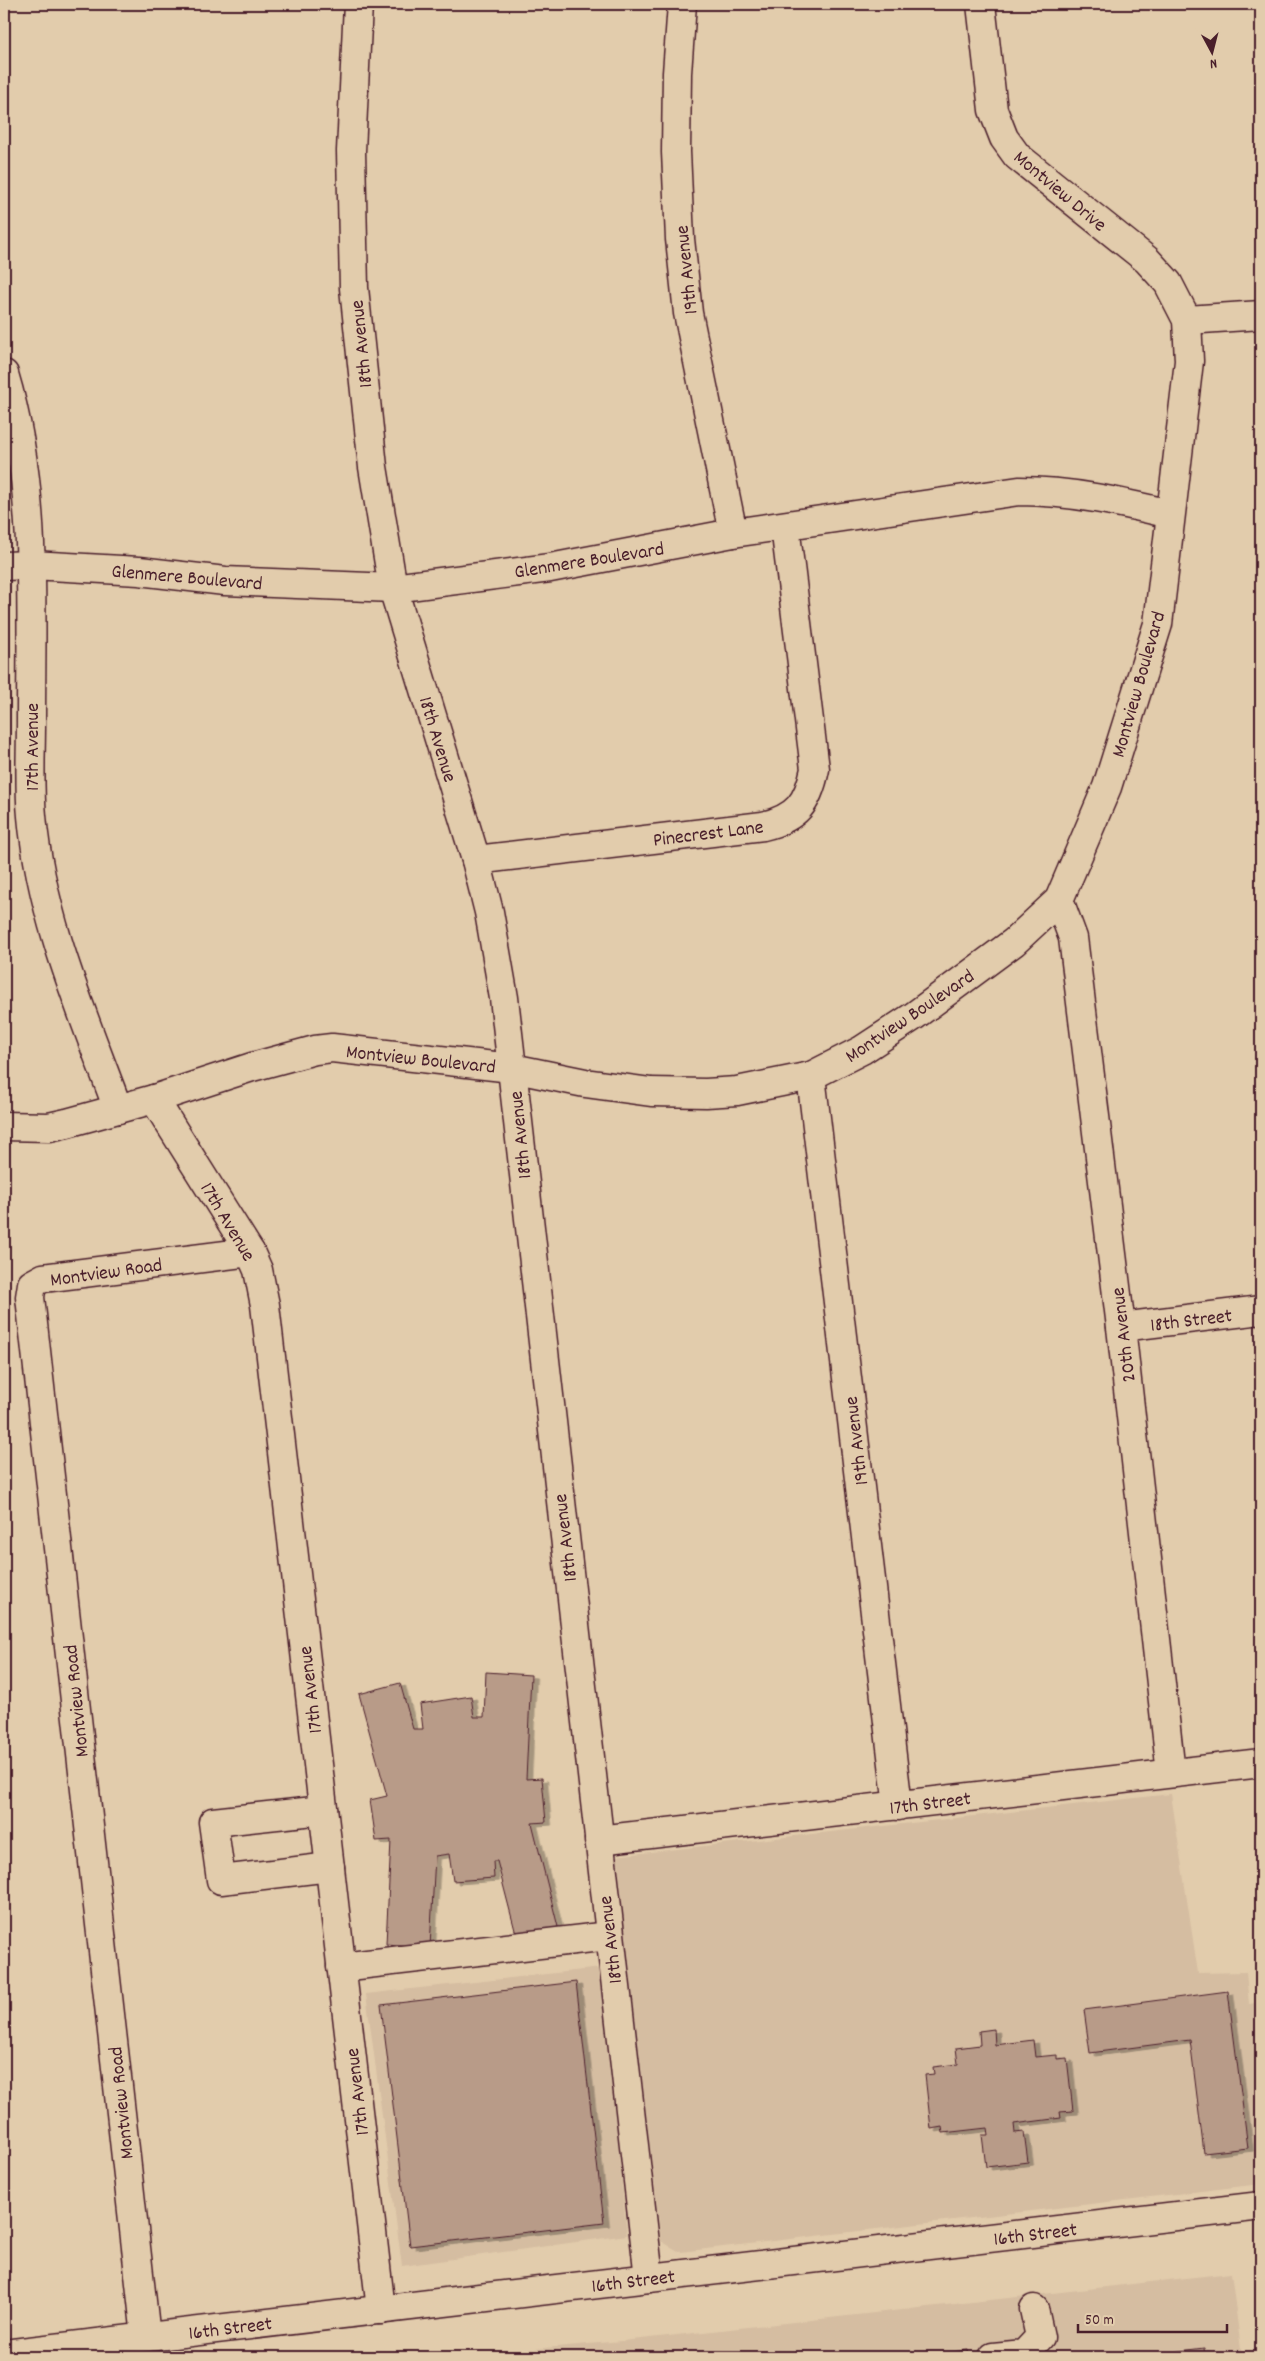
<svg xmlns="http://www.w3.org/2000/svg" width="1265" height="2361" font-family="Dekko,sans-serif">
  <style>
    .built { fill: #d5bda1 }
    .building { fill: #b89b88; stroke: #4a1f2b; filter: url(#shadow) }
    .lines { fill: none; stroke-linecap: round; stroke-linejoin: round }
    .minor-casing { stroke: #4a1f2b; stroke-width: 31 }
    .major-casing { stroke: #4a1f2b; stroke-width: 31 }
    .minor { stroke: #e2ccac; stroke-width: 28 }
    .major { stroke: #e2ccac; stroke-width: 28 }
    .labels { text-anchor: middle; stroke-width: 4.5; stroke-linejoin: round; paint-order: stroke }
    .street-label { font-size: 20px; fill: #4a1f2b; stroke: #e2ccac }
  </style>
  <defs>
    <filter id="shadow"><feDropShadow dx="5.5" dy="3" stdDeviation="0" flood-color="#0004"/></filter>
  </defs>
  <rect width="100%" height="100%" fill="#e2ccac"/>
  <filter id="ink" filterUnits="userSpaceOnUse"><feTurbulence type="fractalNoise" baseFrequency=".02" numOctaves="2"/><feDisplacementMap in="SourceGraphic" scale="10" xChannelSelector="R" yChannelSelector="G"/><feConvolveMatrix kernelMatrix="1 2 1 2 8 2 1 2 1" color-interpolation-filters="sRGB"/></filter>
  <g filter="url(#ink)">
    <g class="built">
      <polygon points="1171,1794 1198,1973 1246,1972 1249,2004 1261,2002 1261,2184 680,2252 661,2241 615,1856"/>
      <polygon points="601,1968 627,2235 402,2266 366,1994"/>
      <polygon points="1231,2273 1242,2357 449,2357 632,2340"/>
    </g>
    <g class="building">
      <polygon points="486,1672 531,1675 526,1779 542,1778 546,1822 532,1823 558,1927 517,1938 497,1861 493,1861 494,1878 453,1881 449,1854 435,1856 430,1947 386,1944 391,1840 376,1841 370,1800 387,1796 359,1694 400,1683 413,1729 423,1729 420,1704 471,1696 474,1717 484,1717"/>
      <polygon points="576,1982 604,2223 410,2246 381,2005"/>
      <polygon points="1228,1991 1248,2148 1204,2153 1190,2040 1090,2053 1084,2010"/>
      <polygon points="994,2029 995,2045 1033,2040 1035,2057 1057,2055 1057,2059 1067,2058 1073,2111 1060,2112 1061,2118 1014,2124 1015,2133 1024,2132 1028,2162 986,2167 982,2135 988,2135 987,2128 943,2133 942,2127 931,2129 925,2075 934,2074 933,2067 958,2064 956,2048 980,2045 979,2031"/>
      <polygon points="1204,2348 1205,2357 1130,2357"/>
      <polygon points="968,2350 969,2357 909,2357"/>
    </g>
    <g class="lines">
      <g class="minor-casing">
        <g id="minor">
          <polyline points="358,4 351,151 354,288 373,467 393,588 476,860 489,912 504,998 649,2278"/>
          <polyline points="682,4 677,73 676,152 680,239 688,313 733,533"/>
          <polyline points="1187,320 1261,315"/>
          <path d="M4,374C38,487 31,606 31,722C31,753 29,786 32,816C41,918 83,1014 118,1109"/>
          <path d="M4,566L32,565L139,571L225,581L393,588L550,568L733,533L1019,491C1071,491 1120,502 1170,514"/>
          <path d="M476,860L763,826C797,818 808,803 815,769L785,526"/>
          <polyline points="1059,900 1073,938 1121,1327 1171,1773"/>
          <polyline points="811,1076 898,1806"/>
          <polyline points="154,1099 250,1252 258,1270 265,1305 381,2310"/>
          <polyline points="4,1126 49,1127 67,1123 154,1099 252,1067 315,1050 332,1048 512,1068 585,1083 651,1092 706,1093 737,1091 811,1076 862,1050 914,1016 1014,942 1059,900 1107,787 1158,624 1189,361 1187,320 1168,283 1147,260 1017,156 1004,138 993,110 981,4"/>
          <polyline points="1121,1327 1261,1310"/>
          <polyline points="323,1810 213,1822 221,1880 330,1867"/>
          <polyline points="599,1840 1261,1763"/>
          <polyline points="341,1967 609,1936"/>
          <polyline points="146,2337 30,1297 32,1284 43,1278 250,1252"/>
          <polyline points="993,2357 1024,2354 1040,2337 1034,2309"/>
        </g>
      </g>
      <g class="major-casing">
        <polyline id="major" points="4,2354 1261,2206"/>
      </g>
      <use href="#minor" class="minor"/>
      <use href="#major" class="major"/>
    </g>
  </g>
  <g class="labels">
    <g class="street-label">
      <text transform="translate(1061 190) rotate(40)" y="7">Montview Drive</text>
      <text transform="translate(685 270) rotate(-96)" y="7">19th Avenue</text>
      <text transform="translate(360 344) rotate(-96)" y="7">18th Avenue</text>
      <text transform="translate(589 559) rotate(-9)" y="7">Glenmere Boulevard</text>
      <text transform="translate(187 576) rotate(5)" y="7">Glenmere Boulevard</text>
      <text transform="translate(1137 684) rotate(-74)" y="7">Montview Boulevard</text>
      <text transform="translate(439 739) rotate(73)" y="7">18th Avenue</text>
      <text transform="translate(31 747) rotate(-90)" y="7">17th Avenue</text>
      <text transform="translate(708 832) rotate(-7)" y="7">Pinecrest Lane</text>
      <text transform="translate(909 1015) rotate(-34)" y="7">Montview Boulevard</text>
      <text transform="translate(421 1058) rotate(6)" y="7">Montview Boulevard</text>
      <text transform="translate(519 1135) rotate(-96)" y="7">18th Avenue</text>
      <text transform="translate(229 1221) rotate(59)" y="7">17th Avenue</text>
      <text transform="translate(106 1271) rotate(-8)" y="7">Montview Road</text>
      <text transform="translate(1191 1319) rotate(-7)" y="7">18th Street</text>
      <text transform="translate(1122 1335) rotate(-97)" y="7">20th Avenue</text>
      <text transform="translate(855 1441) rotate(-97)" y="7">19th Avenue</text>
      <text transform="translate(564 1538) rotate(-97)" y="7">18th Avenue</text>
      <text transform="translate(309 1690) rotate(-97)" y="7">17th Avenue</text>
      <text transform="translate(75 1701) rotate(-96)" y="7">Montview Road</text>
      <text transform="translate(930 1802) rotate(-7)" y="7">17th Street</text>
      <text transform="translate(609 1940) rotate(-97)" y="7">18th Avenue</text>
      <text transform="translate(356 2092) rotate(-97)" y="7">17th Avenue</text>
      <text transform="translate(120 2103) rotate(-96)" y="7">Montview Road</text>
      <text transform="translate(1035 2233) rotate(-7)" y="7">16th Street</text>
      <text transform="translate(633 2280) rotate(-7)" y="7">16th Street</text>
      <text transform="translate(230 2327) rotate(-7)" y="7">16th Street</text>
    </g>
  </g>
  <rect width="1265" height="2361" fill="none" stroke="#e2ccac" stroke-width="20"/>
  <rect x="10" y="10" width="1245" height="2341" fill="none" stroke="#4a1f2b" stroke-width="2" filter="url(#ink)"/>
  <g transform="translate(1212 52) rotate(173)" stroke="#e2ccac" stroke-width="4" paint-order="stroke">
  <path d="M0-4L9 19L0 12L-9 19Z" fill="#4a1f2b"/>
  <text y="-8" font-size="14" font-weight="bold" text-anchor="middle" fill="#4a1f2b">N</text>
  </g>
  <path d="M1078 2324v8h149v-8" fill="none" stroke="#4a1f2b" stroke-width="2.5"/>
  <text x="1085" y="2324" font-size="15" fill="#4a1f2b" stroke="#e2ccac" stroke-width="4" paint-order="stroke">50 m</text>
</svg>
